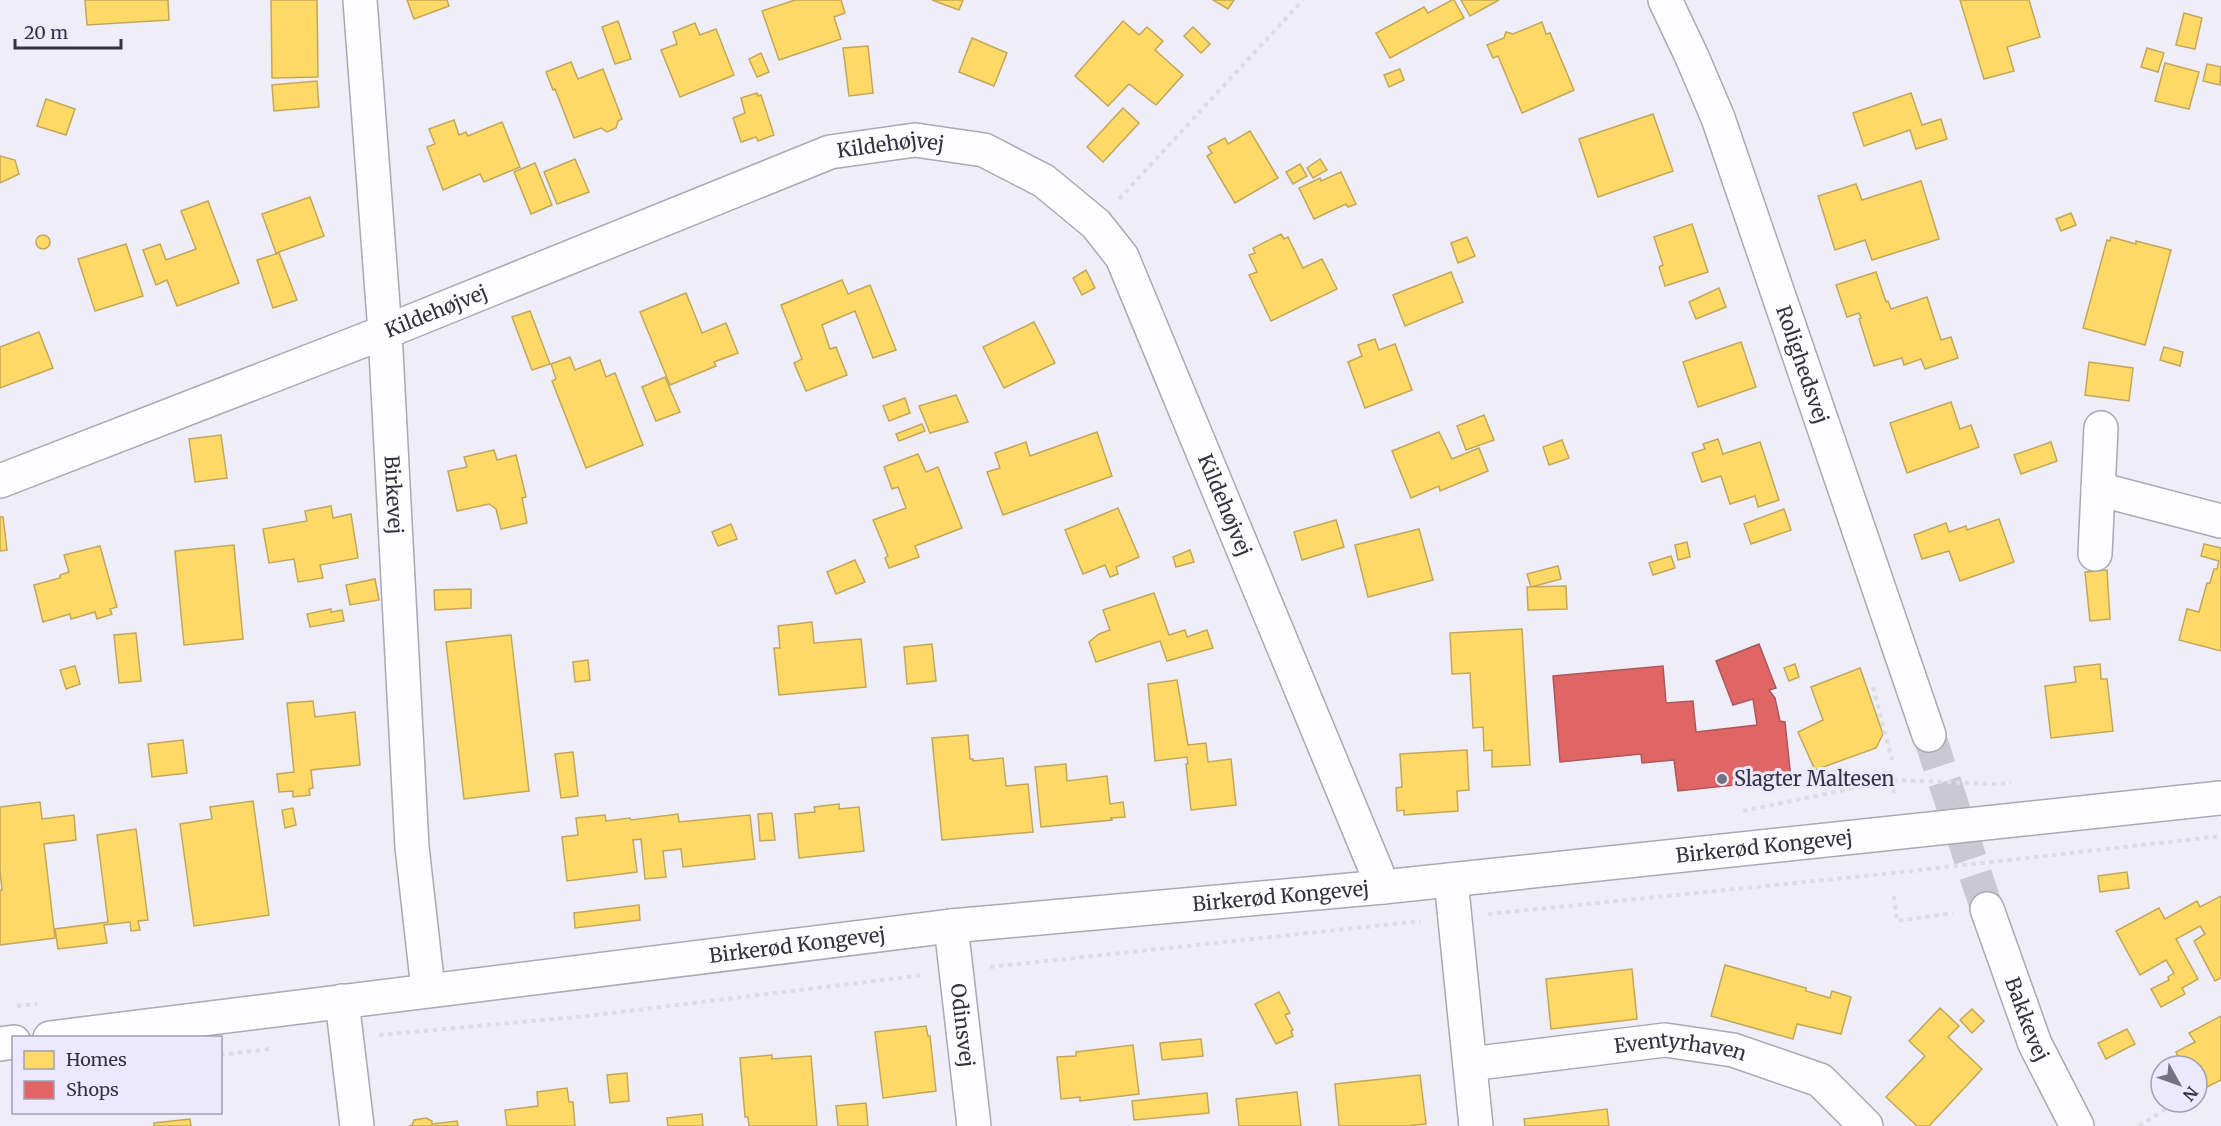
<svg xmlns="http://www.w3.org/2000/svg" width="2221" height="1126" font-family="Merriweather,serif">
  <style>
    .homes { fill: #ffd966; stroke: #c2a75b; stroke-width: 1.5 }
    .shops { fill: #e06666; stroke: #ad565b; stroke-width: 1.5 }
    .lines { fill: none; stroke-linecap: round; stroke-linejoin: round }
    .secondary-tunnel { stroke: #cac8d3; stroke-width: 33; stroke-dasharray: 33 16; stroke-linecap: butt }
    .street-casing { stroke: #aaa8b3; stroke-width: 36 }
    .secondary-casing { stroke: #aaa8b3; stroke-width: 36 }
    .path { stroke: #dddce0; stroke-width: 4; stroke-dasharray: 4.5 4.5; stroke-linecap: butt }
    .street { stroke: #fdfcfe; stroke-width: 33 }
    .secondary { stroke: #fdfcfe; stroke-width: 33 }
    .poi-dot { fill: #767380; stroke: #ece8fd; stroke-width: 2 }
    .labels { text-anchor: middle; stroke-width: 6; stroke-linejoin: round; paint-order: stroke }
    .street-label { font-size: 20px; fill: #353240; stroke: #ece8fd }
    .poi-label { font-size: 20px; fill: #353240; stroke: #ece8fd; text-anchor: start }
  </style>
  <rect width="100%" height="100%" fill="#efedf8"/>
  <g class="homes">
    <polygon points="85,0 168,0 169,20 87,25"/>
    <polygon points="271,0 317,0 318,77 272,78"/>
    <polygon points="407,0 447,0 449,6 414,19"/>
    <polygon points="795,0 841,0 845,13 834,17 841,39 779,60 762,11"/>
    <polygon points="932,0 963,0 959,10"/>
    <polygon points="1213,0 1234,0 1228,9"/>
    <polygon points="1452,0 1454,0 1464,18 1390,58 1376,33 1424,7 1428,13"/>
    <polygon points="1461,0 1499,0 1470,16"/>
    <polygon points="1960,0 2029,0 2040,37 2007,47 2014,71 1984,79"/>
    <polygon points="2184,13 2202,18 2195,49 2176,45"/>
    <polygon points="618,21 631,59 615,64 602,27"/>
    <polygon points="1123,21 1139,35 1147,27 1163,41 1155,50 1183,75 1156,105 1129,84 1108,106 1075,76"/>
    <polygon points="1542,22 1546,34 1550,33 1574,90 1522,113 1498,56 1493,58 1487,45 1504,38 1506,32 1513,34"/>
    <polygon points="695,23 700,35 716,29 734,75 680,97 661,50 677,44 673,32"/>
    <polygon points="1193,27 1210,44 1201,53 1184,36"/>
    <polygon points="972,38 1007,53 994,86 959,72"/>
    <polygon points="868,46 873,93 849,96 843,48"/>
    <polygon points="2147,48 2164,53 2158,72 2141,67"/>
    <polygon points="761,53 769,72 757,77 749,59"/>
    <polygon points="571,62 578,79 603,69 622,119 618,121 616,128 607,132 601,128 574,138 555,89 553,90 546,72"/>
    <polygon points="2165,63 2199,72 2189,109 2155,101"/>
    <polygon points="2207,64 2221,67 2220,85 2203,81"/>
    <polygon points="1400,69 1404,80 1389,87 1384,75"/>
    <polygon points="317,81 319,107 274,111 272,85"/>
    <polygon points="757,93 758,96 761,95 774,135 758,141 756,137 741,142 733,118 745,113 741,98"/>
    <polygon points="1911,93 1922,125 1941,119 1947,139 1916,149 1910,130 1864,146 1853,113"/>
    <polygon points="46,99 75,109 66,135 37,126"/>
    <polygon points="1123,108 1139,123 1103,162 1087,147"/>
    <polygon points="1653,114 1673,171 1598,197 1579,139"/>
    <polygon points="454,120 459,135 466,132 468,136 502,122 520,167 484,182 480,174 443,190 427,147 435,144 429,129"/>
    <polygon points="1250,131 1278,178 1235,203 1207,156 1212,153 1208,147 1225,138 1228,144"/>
    <polygon points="0,156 15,160 19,174 0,183"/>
    <polygon points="575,159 589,192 557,204 544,172"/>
    <polygon points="1320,159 1327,170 1313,178 1307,168"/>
    <polygon points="535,163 552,205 531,214 514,172"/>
    <polygon points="1300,164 1307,176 1293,184 1286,172"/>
    <polygon points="1341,172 1356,204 1348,207 1346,204 1314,219 1299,188 1320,178 1321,181"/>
    <polygon points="1921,181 1939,239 1872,260 1865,240 1835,250 1818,196 1856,184 1862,200"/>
    <polygon points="310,197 324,236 276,253 262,214"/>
    <polygon points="208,201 239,283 177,306 167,280 156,285 143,250 160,244 166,260 196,249 181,211"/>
    <polygon points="2071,213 2076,225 2061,231 2056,219"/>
    <polygon points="1692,224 1708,272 1665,286 1659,267 1663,265 1654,237"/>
    <polygon points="1281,234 1284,239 1288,237 1303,268 1322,259 1337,289 1271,321 1249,275 1257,272 1249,255 1255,253 1253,248"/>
    <circle cx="43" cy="242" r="7"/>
    <polygon points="1467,237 1475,256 1458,263 1451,243"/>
    <polygon points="2111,237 2136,244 2136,241 2171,250 2145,345 2083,328 2107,240 2110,241"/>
    <polygon points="126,244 143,296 95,311 78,259"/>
    <polygon points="279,253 297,300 273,308 257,260"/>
    <polygon points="1086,270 1095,288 1082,295 1073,278"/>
    <polygon points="1451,272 1463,302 1405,326 1393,295"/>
    <polygon points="1876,272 1886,302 1888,301 1891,309 1927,297 1941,340 1951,337 1958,358 1925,369 1921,359 1904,365 1902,358 1874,366 1859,319 1861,318 1859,313 1847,317 1836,285"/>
    <polygon points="842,280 848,294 870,285 896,350 873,358 855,311 822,325 830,349 836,347 847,375 806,391 794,363 802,359 781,305"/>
    <polygon points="1719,288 1726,307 1696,319 1689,302"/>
    <polygon points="686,293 702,333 726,323 738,353 714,362 716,366 670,385 640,312"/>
    <polygon points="530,311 550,364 532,370 512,317"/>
    <polygon points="1034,322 1055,363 1004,388 983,347"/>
    <polygon points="39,332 53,368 0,388 0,347"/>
    <polygon points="1375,339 1379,350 1395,344 1412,390 1365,408 1348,362 1362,356 1358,345"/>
    <polygon points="1741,342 1756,387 1698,407 1683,362"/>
    <polygon points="2164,347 2183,352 2180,366 2160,360"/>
    <polygon points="570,357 575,370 600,360 606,377 615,373 643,445 586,468 552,381 556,379 551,364"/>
    <polygon points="2089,362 2133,368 2129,401 2085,395"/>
    <polygon points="665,377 680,412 656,421 642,387"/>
    <polygon points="956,395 968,422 930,433 919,406"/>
    <polygon points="905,398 910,413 889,421 883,406"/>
    <polygon points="1951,402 1960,429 1971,425 1979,447 1907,473 1890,423"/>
    <polygon points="1484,415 1494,440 1466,450 1457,426"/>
    <polygon points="922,424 925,431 899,441 896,434"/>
    <polygon points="1097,432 1112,476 1003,515 987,472 1000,468 995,453 1026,442 1030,456"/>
    <polygon points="1439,432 1452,459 1479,448 1488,471 1440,491 1439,486 1411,498 1392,451"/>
    <polygon points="221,435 227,478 195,482 189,439"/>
    <polygon points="1718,439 1723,454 1760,442 1779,500 1758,507 1755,496 1730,504 1721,476 1702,482 1692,453 1705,449 1703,444"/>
    <polygon points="1562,440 1569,458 1549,465 1543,447"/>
    <polygon points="2051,442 2057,461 2021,474 2014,455"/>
    <polygon points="494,450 497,460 516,455 526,497 522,498 527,523 501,529 496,509 489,504 457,511 448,471 467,467 464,457"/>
    <polygon points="918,454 926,472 938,467 962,528 915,546 919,557 889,568 885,558 888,556 873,520 906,508 898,487 892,489 884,467"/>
    <polygon points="331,506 333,518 351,514 358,558 320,565 323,578 298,582 294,559 269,563 263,529 307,521 305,511"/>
    <polygon points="1118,508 1139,557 1116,567 1118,574 1110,577 1105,565 1083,574 1065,530"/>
    <polygon points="1784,509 1791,530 1751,544 1744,524"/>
    <polygon points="0,517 3,517 7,550 0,551"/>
    <polygon points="1999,519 2014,562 1960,581 1949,551 1922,559 1914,535 1946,523 1949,532 1966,526 1967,530"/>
    <polygon points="1336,520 1344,547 1302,560 1294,532"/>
    <polygon points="731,524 737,539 718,546 712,532"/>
    <polygon points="1419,529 1433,580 1368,597 1355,545"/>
    <polygon points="1687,542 1690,557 1678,560 1675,545"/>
    <polygon points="2204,544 2221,548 2221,651 2179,640 2187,609 2199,612 2207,583 2210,583 2214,569 2217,569 2219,561 2201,556"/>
    <polygon points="234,545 243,639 184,645 175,551"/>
    <polygon points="100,546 117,607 110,609 112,614 97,619 95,612 71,619 70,614 43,622 34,585 60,578 60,575 69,572 64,555"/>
    <polygon points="1190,550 1194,562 1176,567 1173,557"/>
    <polygon points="1671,556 1675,568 1653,575 1649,563"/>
    <polygon points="855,560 865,582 836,594 827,572"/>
    <polygon points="1558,566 1561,579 1531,587 1527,574"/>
    <polygon points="2107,570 2110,619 2090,621 2085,572"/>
    <polygon points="375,579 379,600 350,605 346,585"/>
    <polygon points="1566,586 1567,609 1528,610 1527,587"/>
    <polygon points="471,589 471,608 435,610 434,590"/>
    <polygon points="1154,593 1169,635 1185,630 1187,637 1207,630 1213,648 1167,661 1160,641 1096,662 1089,642 1099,634 1110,630 1103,610"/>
    <polygon points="331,609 331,612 342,610 344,621 310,627 307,614"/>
    <polygon points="812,622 814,643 861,639 866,687 779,695 774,648 780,648 778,626"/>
    <polygon points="1522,629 1530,765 1492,767 1492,750 1484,751 1483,727 1473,728 1470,673 1452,674 1450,633"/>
    <polygon points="136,633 141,681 119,683 114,635"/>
    <polygon points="511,635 529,791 464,799 446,642"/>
    <polygon points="932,644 936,681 907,684 904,647"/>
    <polygon points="588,660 590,680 575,682 573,662"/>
    <polygon points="1795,664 1799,677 1789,681 1784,668"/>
    <polygon points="2100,664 2101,679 2107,679 2113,731 2051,738 2045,686 2076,682 2074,667"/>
    <polygon points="75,666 80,684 66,689 60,670"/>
    <polygon points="1860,668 1883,734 1876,748 1815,770 1798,732 1823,720 1811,687"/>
    <polygon points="1177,680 1188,745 1206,743 1208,762 1231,759 1236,805 1191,810 1186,764 1188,764 1187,757 1155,761 1148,684"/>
    <polygon points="313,701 315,717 355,712 360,765 311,770 313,788 309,789 310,795 293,797 293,791 279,792 277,774 294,772 287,703"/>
    <polygon points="968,735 970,759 973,759 973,761 1003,758 1006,786 1028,784 1033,832 942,840 932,738"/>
    <polygon points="183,740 187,773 152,777 148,744"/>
    <polygon points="1467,750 1469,790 1457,791 1458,811 1404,815 1404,810 1397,811 1396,788 1402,787 1400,754"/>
    <polygon points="573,752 578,796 561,798 555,754"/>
    <polygon points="1066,764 1067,781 1107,776 1110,804 1123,802 1125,817 1111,818 1112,820 1041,827 1035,767"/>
    <polygon points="253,801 269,915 194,926 180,824 212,819 210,807"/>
    <polygon points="40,802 42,819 74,815 76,840 44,844 55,938 0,945 0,890 2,890 0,871 0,807"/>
    <polygon points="839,804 839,809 859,807 864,851 799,858 795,814 815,812 814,807"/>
    <polygon points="293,808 296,825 285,828 282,810"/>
    <polygon points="772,813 775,840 760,841 758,814"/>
    <polygon points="678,814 679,822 750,815 755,859 683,867 681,849 663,851 666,877 645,879 641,839 633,840 637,872 567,881 562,837 578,835 576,818 605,815 606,821 630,818 631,820"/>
    <polygon points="136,829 148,920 138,921 140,930 131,931 130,922 104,925 107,943 58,949 55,929 108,922 97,835"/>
    <polygon points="2127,872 2129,888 2100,892 2098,876"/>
    <polygon points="2221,896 2221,978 2215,981 2194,941 2205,934 2200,926 2176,939 2198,979 2182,988 2185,994 2161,1007 2151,989 2169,980 2168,977 2174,973 2166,960 2140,975 2116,931 2159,908 2165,919 2197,901 2200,907"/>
    <polygon points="639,905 640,920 575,928 574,913"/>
    <polygon points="1725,965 1806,988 1806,991 1830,998 1832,991 1851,997 1841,1034 1797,1024 1793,1039 1711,1016"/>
    <polygon points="1632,969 1637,1019 1551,1029 1546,979"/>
    <polygon points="1279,992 1290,1013 1285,1015 1293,1030 1291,1031 1293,1036 1276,1044 1255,1004"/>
    <polygon points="1940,1008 1959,1026 1948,1037 1982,1069 1929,1126 1917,1126 1886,1097 1925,1056 1909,1041"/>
    <polygon points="1972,1009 1984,1021 1972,1033 1960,1020"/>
    <polygon points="2221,1016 2221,1080 2197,1092 2197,1066 2183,1066 2176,1052 2195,1042 2189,1033"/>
    <polygon points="926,1026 928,1036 930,1036 936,1091 883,1098 875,1032"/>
    <polygon points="2127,1029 2135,1044 2106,1059 2098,1043"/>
    <polygon points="1201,1039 1203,1056 1162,1060 1160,1043"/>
    <polygon points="1133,1045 1139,1094 1080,1101 1080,1097 1061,1099 1057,1057 1076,1056 1076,1052"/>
    <polygon points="772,1055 772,1059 811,1056 817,1126 749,1126 748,1117 745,1117 740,1058"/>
    <polygon points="627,1073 629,1101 610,1103 607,1075"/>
    <polygon points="1420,1075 1426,1124 1407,1126 1339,1126 1335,1084"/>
    <polygon points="567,1088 569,1102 573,1102 575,1126 507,1126 505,1110 538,1106 537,1092"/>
    <polygon points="1297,1092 1301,1126 1239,1126 1236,1099"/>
    <polygon points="1207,1093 1209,1113 1134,1120 1132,1101"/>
    <polygon points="866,1103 868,1126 838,1126 836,1106"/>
    <polygon points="1607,1109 1609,1126 1525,1126 1524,1119"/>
    <polygon points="702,1114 703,1126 668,1126 667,1118"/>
    <polygon points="426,1118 432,1121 432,1124 457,1121 458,1126 409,1126 412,1125 414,1120"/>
    <polygon points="190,1119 191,1126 154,1126 154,1123"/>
  </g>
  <polygon class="shops" points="1759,644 1776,688 1769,690 1775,698 1780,721 1785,722 1791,779 1678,791 1674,760 1642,763 1641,754 1560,762 1553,676 1663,666 1666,703 1693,701 1696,732 1757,725 1753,699 1733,705 1716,661"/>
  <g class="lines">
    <polyline class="secondary-tunnel" points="1929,735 1987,909"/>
    <g class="street-casing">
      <g id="street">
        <path id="s1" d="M360,0L385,332L412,847L428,989"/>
        <path id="s2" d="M0,481L385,332L830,152L915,140L984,150L1044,181L1096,224L1122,257L1383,887"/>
        <polyline points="2098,489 2221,521"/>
        <polyline points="2095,554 2101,428"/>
        <polyline points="1451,880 1476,1126"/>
        <path id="s3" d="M951,926L974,1126"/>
        <polyline points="342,1001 357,1126"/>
        <path id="s4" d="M1470,1064L1665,1040L1733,1050L1820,1080L1866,1126"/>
      </g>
    </g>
    <g class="secondary-casing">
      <g id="secondary">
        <path id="s5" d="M1665,0L1692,57L1718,118L1929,735"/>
        <path id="s6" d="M1987,909L2035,1044L2077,1126"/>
        <path id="s7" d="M50,1038L951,926L1383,887L2221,798"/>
        <polyline points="0,1044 14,1042"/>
      </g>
    </g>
    <g class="path">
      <polyline points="1119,199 1303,0"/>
      <polyline points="1873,687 1892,760"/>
      <polyline points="1893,780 1894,797"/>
      <polyline points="1743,811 1893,780 1994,784 2011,783"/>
      <polyline points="1894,896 1897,921 1953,913"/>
      <polyline points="1488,914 1894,873 2221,836"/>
      <polyline points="990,967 1421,921"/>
      <polyline points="17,1006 37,1004"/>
      <polyline points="379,1035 587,1016 923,975"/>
      <polyline points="220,1055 270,1049"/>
      <polyline points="2139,1126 2177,1102"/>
    </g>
    <use href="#street" class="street"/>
    <use href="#secondary" class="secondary"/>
  </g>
  <circle class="poi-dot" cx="1722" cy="779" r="6"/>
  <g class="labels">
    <g class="street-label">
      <text dy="7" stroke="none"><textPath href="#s2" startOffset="954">Kildehøjvej</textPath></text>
      <text dy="7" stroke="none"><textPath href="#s2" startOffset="468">Kildehøjvej</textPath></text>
      <text dy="7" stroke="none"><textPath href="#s5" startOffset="390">Rolighedsvej</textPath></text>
      <text dy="7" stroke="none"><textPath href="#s1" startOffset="496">Birkevej</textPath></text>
      <text dy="7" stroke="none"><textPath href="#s2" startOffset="1494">Kildehøjvej</textPath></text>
      <text dy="7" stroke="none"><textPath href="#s7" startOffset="1725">Birkerød Kongevej</textPath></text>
      <text dy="7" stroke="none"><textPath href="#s7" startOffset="1239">Birkerød Kongevej</textPath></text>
      <text dy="7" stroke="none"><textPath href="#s7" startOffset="753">Birkerød Kongevej</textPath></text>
      <text dy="7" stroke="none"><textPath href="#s6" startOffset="117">Bakkevej</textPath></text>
      <text dy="7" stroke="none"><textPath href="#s3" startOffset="100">Odinsvej</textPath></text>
      <text dy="7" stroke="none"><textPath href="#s4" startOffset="212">Eventyrhaven</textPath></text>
    </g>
    <g class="poi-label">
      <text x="1734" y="786">Slagter Maltesen</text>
    </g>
  </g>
  <rect x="12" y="1036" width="210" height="78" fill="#ece8fd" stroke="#a39fb1" stroke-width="1.5"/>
  <rect x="24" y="1051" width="30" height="18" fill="#ffd966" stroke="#a39fb1" stroke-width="1.5"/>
  <text x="66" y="1066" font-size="18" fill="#353240">Homes</text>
  <rect x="24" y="1081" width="30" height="18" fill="#e06666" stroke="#a39fb1" stroke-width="1.5"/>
  <text x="66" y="1096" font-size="18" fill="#353240">Shops</text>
  <g transform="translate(2179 1084) rotate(130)"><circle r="28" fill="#ece8fd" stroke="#a39fb1" stroke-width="1.5"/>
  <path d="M0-4.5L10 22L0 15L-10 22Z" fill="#767380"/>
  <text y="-9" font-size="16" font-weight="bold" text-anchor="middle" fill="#353240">N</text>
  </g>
  <path d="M15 39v9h106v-9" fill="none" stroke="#353240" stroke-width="3"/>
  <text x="24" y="39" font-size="18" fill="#353240" stroke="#ece8fd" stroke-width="4.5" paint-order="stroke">20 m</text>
</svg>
